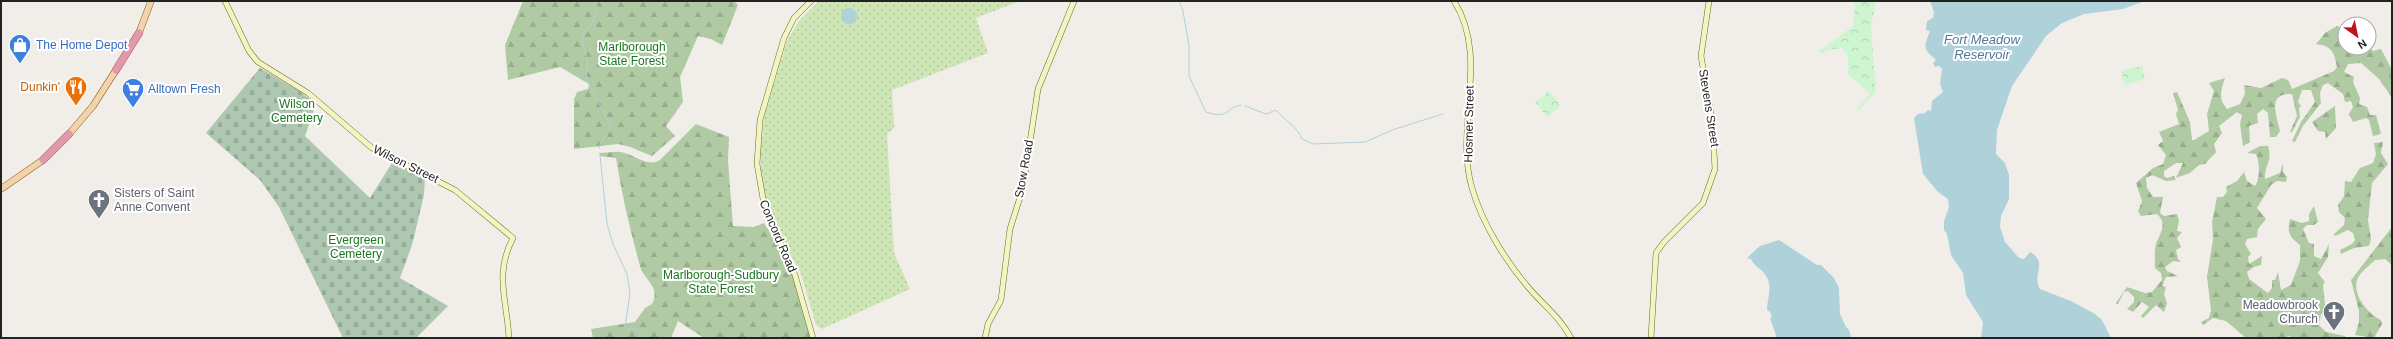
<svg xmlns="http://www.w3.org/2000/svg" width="2393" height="339" font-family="Helvetica,sans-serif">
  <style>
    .grass { fill: url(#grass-dots) }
    .forest { fill: url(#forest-firs) }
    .cemetery { fill: url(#cemetery-stones) }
    .park { fill: url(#park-crowns) }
    .water { fill: #afd1d9 }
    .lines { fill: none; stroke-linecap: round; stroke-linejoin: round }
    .stream { stroke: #afd1d9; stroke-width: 1 }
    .secondary-casing { stroke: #687012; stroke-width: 6 }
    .primary-casing { stroke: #8f6211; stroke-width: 7 }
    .highway-casing { stroke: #c93d70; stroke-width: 8 }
    .secondary { stroke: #f2f4c5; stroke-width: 5 }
    .primary { stroke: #f3d3ad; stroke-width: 6 }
    .highway { stroke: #df9ba9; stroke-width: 7 }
    .labels { text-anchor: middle; stroke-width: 4; stroke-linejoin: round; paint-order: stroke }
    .shop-label { font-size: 12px; fill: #366cbe; stroke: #fff; text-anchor: start }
    .park-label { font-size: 12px; fill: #19771e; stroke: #fff }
    .food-label { font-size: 12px; fill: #c56008; stroke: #fff; text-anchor: end }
    .street-label { font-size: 12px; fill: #222; stroke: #fff }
    .worship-label { font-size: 12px; fill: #5b616d; stroke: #fff; text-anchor: start }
    .water-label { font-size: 13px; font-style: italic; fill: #517799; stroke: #fff }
  </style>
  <defs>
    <pattern id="grass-dots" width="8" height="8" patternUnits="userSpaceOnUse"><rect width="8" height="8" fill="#cee5b6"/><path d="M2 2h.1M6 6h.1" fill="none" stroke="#b1c49c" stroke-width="1.8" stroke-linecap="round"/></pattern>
    <pattern id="forest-firs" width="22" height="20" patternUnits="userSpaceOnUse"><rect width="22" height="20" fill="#b0cba3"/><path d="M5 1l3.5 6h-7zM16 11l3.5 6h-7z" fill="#97ae8c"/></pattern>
    <pattern id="cemetery-stones" width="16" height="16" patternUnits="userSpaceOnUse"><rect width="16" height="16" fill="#adc7b1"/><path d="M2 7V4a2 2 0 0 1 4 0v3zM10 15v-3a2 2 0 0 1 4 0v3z" fill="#95ab98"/></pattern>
    <pattern id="park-crowns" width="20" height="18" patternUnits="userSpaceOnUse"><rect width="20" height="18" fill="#cdf5cf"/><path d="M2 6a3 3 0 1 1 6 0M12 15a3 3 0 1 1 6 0" fill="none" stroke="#b0d2b1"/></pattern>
  </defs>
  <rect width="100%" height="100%" fill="#f1eeea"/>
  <polygon class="grass" points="819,1 1020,1 976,18 988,53 892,90 894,128 887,134 894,253 910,289 822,329 816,325 801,274 768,215 761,171 761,151 764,117 787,41 799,21"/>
  <g class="forest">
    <polygon points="523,1 734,1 738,5 722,45 711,39 698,36 680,77 683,102 666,126 675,136 652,156 630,147 618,144 574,149 574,99 577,92 588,89 589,84 560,67 508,80 505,45"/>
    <path d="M2337,26L2345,30V48H2369V46L2373,51L2381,49L2392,70V98L2379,79L2361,63L2348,64L2344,72L2354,77L2353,82L2360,98L2359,104L2367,107L2370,115H2376L2381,134L2373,136L2369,120L2366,118L2353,122L2349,114L2353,107L2351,101L2345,102L2343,94L2328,83L2323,85L2320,93L2321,103L2303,126L2295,142L2292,141L2301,122L2315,102L2311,90H2302L2298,102L2301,106L2299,108L2300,117L2292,132H2290L2297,116L2292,94C2266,93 2277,116 2280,131L2276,137H2270L2268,113L2263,109L2257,114L2258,123L2249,126L2250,142L2243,146L2240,124L2242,115L2237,112L2219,126L2222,133L2214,144L2216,152L2205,164L2199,165L2190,173L2176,178L2183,163H2176L2164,171V176L2167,178L2174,176L2176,180L2166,181L2152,175L2146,178L2147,188L2153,197H2163L2160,213L2164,216L2177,214L2179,220L2177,231L2182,232L2177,238L2181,247L2176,250L2178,259L2181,262L2173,261L2165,267L2167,271L2178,276L2166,277L2162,286L2166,287L2164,294L2167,303L2164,312L2156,305L2143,318L2141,316L2149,307L2142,302L2133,312L2127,309L2134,302V297L2128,291L2124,292L2118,304L2116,303L2127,287L2145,293L2152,292L2162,280L2161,273L2155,268C2155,261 2154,251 2156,244C2160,233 2168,224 2157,214L2141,216L2138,211L2142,201L2136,183L2153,168L2163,164L2166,155L2158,145L2163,141L2159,132L2179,124L2176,114L2178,110L2173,93L2177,92L2190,122L2192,140H2194L2209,131L2207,114L2214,91L2209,83L2225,78C2221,89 2218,100 2227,109L2240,104L2245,94L2244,85L2261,88L2282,78L2288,80L2292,89L2334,71L2337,67C2334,52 2332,46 2316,44L2325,33Z"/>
    <polygon points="2335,106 2336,128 2326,139 2325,132 2318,131 2312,122"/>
    <path d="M696,124L729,137L728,161L733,226L754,227L764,223L792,269L811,338H704L678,321L671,338H593L591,329L635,322L645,308L652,304C661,286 644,281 640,266C630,230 622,195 616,158L600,156L599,153C606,153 614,151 621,152C634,154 647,168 660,160Z"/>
    <polygon points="2383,142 2381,153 2388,164 2372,183 2368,220 2371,239 2369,246 2354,248 2341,254 2340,250 2352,244 2355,240 2353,233 2348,230 2335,236 2334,234 2344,225 2345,218 2339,212 2338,205 2344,196 2345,181 2351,182 2360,168 2373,163 2376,154 2374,143"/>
    <path d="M2260,146H2268C2273,163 2264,164 2265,179L2280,173L2283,163V172L2287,177L2286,182L2277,181L2271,185L2257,208L2266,219L2258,229L2257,237L2247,239L2245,244L2251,254L2248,257L2249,264L2262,256L2261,265L2254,267L2247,272L2249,279L2268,293L2272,288V280H2275L2278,272L2281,290L2291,285L2300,261V245C2289,237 2287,232 2290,219L2302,223L2309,221V214L2314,206L2318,222L2314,225H2307L2303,229L2309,243L2314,244V256L2321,259L2329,244L2328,257L2318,273L2325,282L2323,285L2326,314H2321L2319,325L2326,332L2345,336V338H2293L2289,336L2284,338H2246L2226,321L2213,318L2203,325L2201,322L2209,318L2211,310L2207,277L2213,239L2212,222L2217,197H2223L2227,192L2226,187L2237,181L2244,172L2247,181L2255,186C2260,179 2260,162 2256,154L2247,153Z"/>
    <path d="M2392,227V265L2385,259L2375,260C2370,265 2363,270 2359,276C2349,292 2368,314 2381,320L2382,324L2374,338L2355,335L2359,322V311L2351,280Z"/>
  </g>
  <polygon class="cemetery" points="260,68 299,91 316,104 305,136 370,198 392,163 425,177 424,195 412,245 400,278 448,306 416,338 343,338 279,207 260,180 206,133"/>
  <g class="park">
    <polygon points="1852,1 1876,1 1871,26 1876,92 1858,111 1857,109 1870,94 1848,74 1848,56 1842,48 1827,50 1821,54 1818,49 1822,49 1853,26 1855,5"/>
    <polygon points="2142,66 2145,79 2125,85 2121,71"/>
    <polygon points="1549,91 1561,106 1547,117 1535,102"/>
  </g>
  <g class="water">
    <path d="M1930,1H2145L2123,9L2084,14L2062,23L2046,36L2012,86L1997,130L1996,154L2005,163L2009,175V199L2001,216L2000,227L2005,242L2019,258L2024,259L2030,252C2049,263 2031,274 2040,289L2071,301L2095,314L2102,320L2111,338H1981L1983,322L1966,295L1963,273L1951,255L1947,234L1944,230V221L1949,207L1948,199L1938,192L1923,174L1914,118L1918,114L1925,113L1928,110L1931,111L1932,101L1943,92L1940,84L1942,69L1939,66L1935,67L1933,63L1936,60C1922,48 1924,47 1930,31L1926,30L1927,21L1933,18L1934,12Z"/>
    <circle cx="849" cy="16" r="8"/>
    <path d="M1779,240L1817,265H1821L1834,278L1839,288L1840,314L1846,327L1849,330L1851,338H1777L1770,318L1772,317L1770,312L1767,310C1767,298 1774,285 1764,273C1760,268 1755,267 1751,259L1747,258L1760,246Z"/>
  </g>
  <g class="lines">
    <g class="stream">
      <path d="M597,1L595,4L598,7L593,22L584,32L582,43L588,60L586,79L611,126C609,134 601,139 599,148"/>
      <path d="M1179,1L1183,11L1189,46V76L1206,112C1229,120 1225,108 1241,105"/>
      <path d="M1245,106L1266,114L1276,110C1285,121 1297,126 1302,139L1313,144L1365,142L1395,129L1443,114"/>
      <polyline points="600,155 607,224 613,244 627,274 630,293 625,327 628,329 636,328 648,338"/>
    </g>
    <g class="secondary-casing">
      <g id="secondary">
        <path d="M225,1L249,51L258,62L308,93L372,148L455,190L513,238C494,274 507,300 509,338"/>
        <polyline points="811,1 794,18 784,38 760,120 757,164 765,210 795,275 813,338"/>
        <path d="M1454,1C1490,58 1454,127 1472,188C1482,223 1505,260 1528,287C1543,305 1560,317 1571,338"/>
        <polyline points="985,338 988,324 1001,300 1010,229 1023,188 1038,89 1074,1"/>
        <polyline points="1651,338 1656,253 1664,242 1703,203 1715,169 1712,119 1701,56 1709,1"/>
      </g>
    </g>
    <g class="primary-casing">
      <g id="primary">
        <polyline points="139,33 151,1"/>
        <polyline points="69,134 93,106 116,70"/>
        <polyline points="1,189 43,160"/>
      </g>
    </g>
    <g class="highway-casing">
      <g id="highway">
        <polyline points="116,70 139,33"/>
        <polyline points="43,160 69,134"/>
      </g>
    </g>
    <use href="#secondary" class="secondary"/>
    <use href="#primary" class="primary"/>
    <use href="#highway" class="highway"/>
  </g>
  <defs>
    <g id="shop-pin" transform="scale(1.15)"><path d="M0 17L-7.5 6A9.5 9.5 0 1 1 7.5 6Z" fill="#3f7fe0" stroke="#fff"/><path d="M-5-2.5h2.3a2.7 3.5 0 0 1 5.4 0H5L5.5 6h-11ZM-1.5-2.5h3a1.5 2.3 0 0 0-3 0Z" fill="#fff"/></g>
    <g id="restaurant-pin" transform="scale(1.15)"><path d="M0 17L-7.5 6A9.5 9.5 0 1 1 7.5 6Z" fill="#e8710a" stroke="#fff"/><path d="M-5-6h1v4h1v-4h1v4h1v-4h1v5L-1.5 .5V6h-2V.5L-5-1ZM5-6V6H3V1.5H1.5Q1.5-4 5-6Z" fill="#fff"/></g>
    <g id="supermarket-pin" transform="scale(1.15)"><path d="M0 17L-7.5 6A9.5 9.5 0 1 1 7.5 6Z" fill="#3f7fe0" stroke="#fff"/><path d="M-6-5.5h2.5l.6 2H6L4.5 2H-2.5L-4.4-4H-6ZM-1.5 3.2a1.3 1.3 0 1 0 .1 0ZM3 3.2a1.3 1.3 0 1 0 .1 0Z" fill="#fff"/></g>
    <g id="church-pin" transform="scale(1.15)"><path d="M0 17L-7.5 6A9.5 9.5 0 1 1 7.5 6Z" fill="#6b7280" stroke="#fff"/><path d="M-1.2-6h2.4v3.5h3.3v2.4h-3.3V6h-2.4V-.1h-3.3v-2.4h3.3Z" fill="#fff"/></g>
  </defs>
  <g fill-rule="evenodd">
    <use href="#shop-pin" x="20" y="45"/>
    <use href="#restaurant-pin" x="76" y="87"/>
    <use href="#supermarket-pin" x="133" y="89"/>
    <use href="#church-pin" x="99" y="200"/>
    <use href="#church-pin" x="2334" y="312"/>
  </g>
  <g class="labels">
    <g class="shop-label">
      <text x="36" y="49">The Home Depot</text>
      <text x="148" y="93">Alltown Fresh</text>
    </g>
    <g class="park-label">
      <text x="632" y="51">Marlborough<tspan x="632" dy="14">State Forest</tspan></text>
      <text x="297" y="108">Wilson<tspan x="297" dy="14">Cemetery</tspan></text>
      <text x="356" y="244">Evergreen<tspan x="356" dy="14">Cemetery</tspan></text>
      <text x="721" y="279">Marlborough-Sudbury<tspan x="721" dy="14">State Forest</tspan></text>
    </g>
    <g class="food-label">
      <text x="60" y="91">Dunkin'</text>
    </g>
    <g class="street-label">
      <text transform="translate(1709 108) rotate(81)" y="4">Stevens Street</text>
      <text transform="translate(1469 124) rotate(-89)" y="4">Hosmer Street</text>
      <text transform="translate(406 164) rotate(26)" y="4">Wilson Street</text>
      <text transform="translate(1024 169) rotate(-80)" y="4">Stow Road</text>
      <text transform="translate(778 236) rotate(67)" y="4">Concord Road</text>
    </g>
    <g class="worship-label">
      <text x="114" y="197">Sisters of Saint<tspan x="114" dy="14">Anne Convent</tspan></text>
      <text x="2318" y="309" text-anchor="end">Meadowbrook<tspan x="2318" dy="14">Church</tspan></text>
    </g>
    <g class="water-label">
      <text x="1982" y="44">Fort Meadow<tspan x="1982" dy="15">Reservoir</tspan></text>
    </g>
  </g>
  <rect width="2393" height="339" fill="none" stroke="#222222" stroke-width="4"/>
  <g transform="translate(2357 36) rotate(147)"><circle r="19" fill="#ffffff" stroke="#a7a7a7"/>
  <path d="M0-3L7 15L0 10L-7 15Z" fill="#bd161a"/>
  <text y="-6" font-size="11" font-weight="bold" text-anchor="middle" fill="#222222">N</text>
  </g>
</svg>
